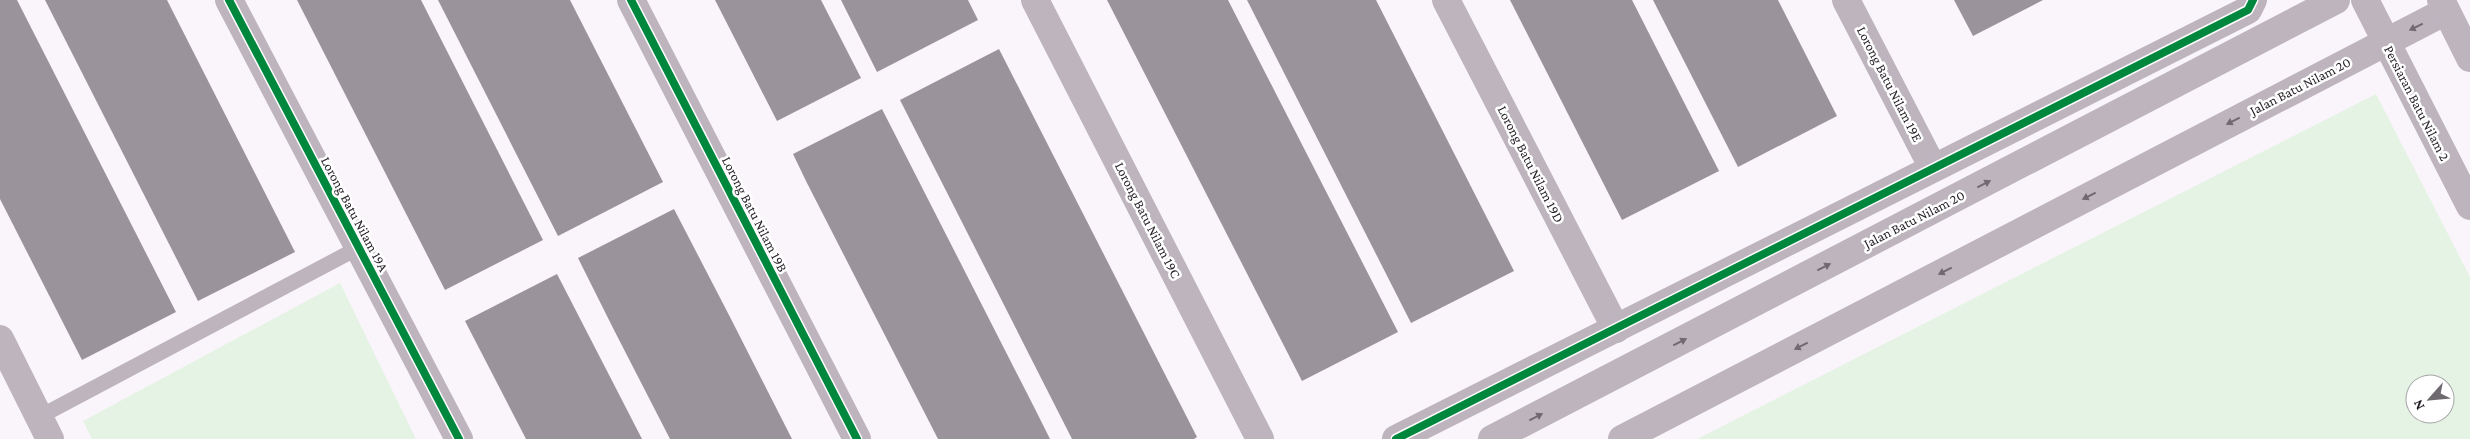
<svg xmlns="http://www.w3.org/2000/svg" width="2470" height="439" font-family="'Crimson Pro',serif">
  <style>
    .green { fill: #e5f3e5; fill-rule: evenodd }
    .building { fill: #9b939c }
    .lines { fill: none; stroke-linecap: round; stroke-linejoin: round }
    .service { stroke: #bdb4be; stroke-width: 15 }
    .minor { stroke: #bdb4be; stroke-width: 28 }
    .tertiary { stroke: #bdb4be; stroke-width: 28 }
    .cycleway-casing { stroke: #fff; stroke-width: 11 }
    .cycleway { stroke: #00873e; stroke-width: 8 }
    .oneway { fill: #706971 }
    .labels { text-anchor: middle; stroke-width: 5; stroke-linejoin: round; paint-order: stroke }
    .street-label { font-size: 14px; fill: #231e24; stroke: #fff }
  </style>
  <rect width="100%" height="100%" fill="#faf5fa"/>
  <g class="green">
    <path d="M2376,94L2470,277V439H1697ZM2415,384H2445V414H2415Z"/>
    <polygon points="340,283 416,439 92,439 83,421"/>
  </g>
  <g class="building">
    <polygon points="0,0 17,0 176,312 82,360 0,199"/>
    <polygon points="45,0 167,0 295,252 198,301"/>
    <polygon points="297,0 421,0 543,240 445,290"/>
    <polygon points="438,0 570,0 663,182 558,236"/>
    <polygon points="715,0 821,0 861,78 777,121"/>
    <polygon points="841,0 968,0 978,20 877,72"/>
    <polygon points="1107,0 1228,0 1398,332 1302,381"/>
    <polygon points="1247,0 1376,0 1514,271 1411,323"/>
    <polygon points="1510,0 1632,0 1719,171 1622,220"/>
    <polygon points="1653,0 1778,0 1837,116 1738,167"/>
    <polygon points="1954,0 2043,0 1973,36"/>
    <polygon points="999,49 1197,437 1194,439 1072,439 900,100"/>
    <polygon points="882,109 1034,407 1050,439 938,439 807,183 793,154"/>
    <polygon points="674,209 730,317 792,439 670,439 614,330 578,258"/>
    <polygon points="557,274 606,369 642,439 526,439 465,321"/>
  </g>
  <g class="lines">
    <polyline class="service" points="39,417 358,248"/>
    <g class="minor">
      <polyline points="229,0 459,439"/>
      <polyline points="631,0 857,439"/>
      <polyline points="1035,0 1260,439"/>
      <polyline points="1446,0 1616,329"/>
      <polyline points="1846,0 1933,168"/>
      <polyline points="0,339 50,439"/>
      <polyline points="1396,439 2248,10 2253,0"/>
      <polyline points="1492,439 2336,0"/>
      <polyline points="1622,439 2446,11"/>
    </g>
    <g class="tertiary">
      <polyline points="2365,0 2470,206"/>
      <polyline points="2441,0 2470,58"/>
    </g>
    <g class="cycleway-casing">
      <g id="cycleway">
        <polyline points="229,0 459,439"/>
        <polyline points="631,0 857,439"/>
        <polyline points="1396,439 2248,10 2253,0"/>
      </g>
    </g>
    <use href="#cycleway" class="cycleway"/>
  </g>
  <defs><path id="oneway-solid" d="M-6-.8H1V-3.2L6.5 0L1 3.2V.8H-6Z" transform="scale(1.25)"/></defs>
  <g class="oneway">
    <use href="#oneway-solid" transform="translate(2416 27) rotate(154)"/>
    <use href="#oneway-solid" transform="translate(2233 121) rotate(153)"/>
    <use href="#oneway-solid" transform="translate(1984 184) rotate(-27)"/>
    <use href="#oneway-solid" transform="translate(2089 196) rotate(153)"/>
    <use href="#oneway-solid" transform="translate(1824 267) rotate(-27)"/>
    <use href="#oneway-solid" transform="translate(1945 271) rotate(153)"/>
    <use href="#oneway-solid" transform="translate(1680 342) rotate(-27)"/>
    <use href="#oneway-solid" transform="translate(1801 346) rotate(153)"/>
    <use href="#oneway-solid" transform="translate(1536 417) rotate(-27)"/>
  </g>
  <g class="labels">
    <g class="street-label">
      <text transform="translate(1890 84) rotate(63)" y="5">Lorong Batu Nilam 19E</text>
      <text transform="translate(2300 86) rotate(-27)" y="5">Jalan Batu Nilam 20</text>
      <text transform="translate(2417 103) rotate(63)" y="5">Persiaran Batu Nilam 2</text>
      <text transform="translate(1531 164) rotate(63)" y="5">Lorong Batu Nilam 19D</text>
      <text transform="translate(355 214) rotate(62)" y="5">Lorong Batu Nilam 19A</text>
      <text transform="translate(755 214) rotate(63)" y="5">Lorong Batu Nilam 19B</text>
      <text transform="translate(1914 219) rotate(-27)" y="5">Jalan Batu Nilam 20</text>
      <text transform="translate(1148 220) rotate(63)" y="5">Lorong Batu Nilam 19C</text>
    </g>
  </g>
  <g transform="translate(2430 399) rotate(243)"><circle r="24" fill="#ffffff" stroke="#a7a5a7"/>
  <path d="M0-4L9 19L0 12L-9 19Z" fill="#6e696f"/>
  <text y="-8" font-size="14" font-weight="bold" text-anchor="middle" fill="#231e24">N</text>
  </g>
</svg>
